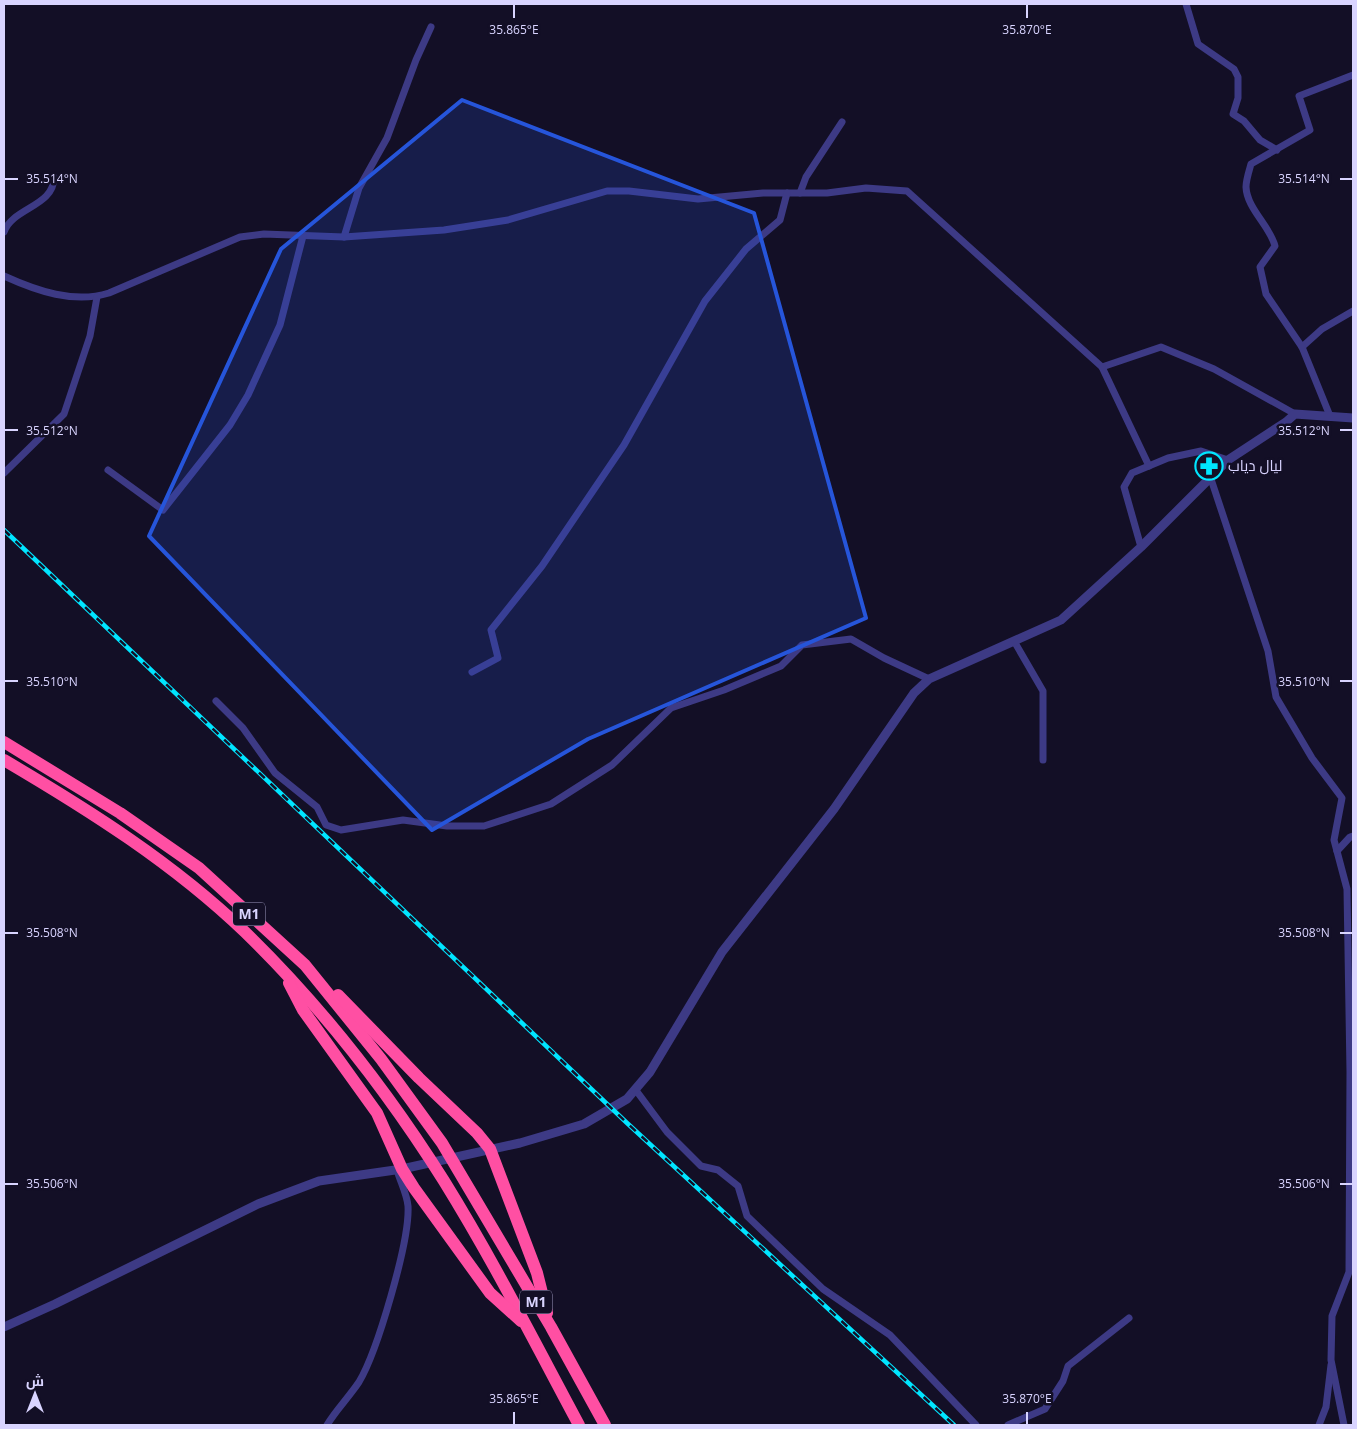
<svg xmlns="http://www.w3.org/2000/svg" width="1357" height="1429" font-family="'Open Sans',Cairo,sans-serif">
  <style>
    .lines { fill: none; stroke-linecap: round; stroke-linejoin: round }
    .minor { stroke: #3d3a85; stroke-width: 7 }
    .tertiary { stroke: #3d3a85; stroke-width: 9 }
    .motorway { stroke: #ff4fa3; stroke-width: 12 }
    .rail-casing { stroke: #00e5ff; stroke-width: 4.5 }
    .rail { stroke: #130f26; stroke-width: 2.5; stroke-dasharray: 8; stroke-linecap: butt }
    .marked { fill: #2655da; fill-opacity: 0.2; stroke: #2655da; stroke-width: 4; stroke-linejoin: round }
    .ticks { fill: none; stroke: #d9d4ff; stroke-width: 2 }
    .labels { text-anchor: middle; stroke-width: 5; stroke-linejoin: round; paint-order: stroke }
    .shield { fill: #130f26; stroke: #9e99be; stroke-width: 1 }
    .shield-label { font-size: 14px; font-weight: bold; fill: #d9d4ff }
    .poi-label { font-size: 15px; fill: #d9d4ff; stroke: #130f26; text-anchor: start }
    .ticks-label { font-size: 12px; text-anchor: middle; fill: #d9d4ff; stroke: #130f26; stroke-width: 5; stroke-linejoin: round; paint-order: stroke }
  </style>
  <rect width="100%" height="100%" fill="#130f26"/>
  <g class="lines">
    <g class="minor">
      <polyline points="1186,4 1198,44 1234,69 1238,77 1238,98 1233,114 1244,121 1260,140 1277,150"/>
      <polyline points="800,193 806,177 842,122"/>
      <path d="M4,232C13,207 54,207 54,177"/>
      <polyline points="344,237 359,188 387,138 416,60 431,27"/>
      <path d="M4,276C37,291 74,304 109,293L240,237L264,234L344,237L444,230L508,220L607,191H629L698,199L763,193H827L866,188L907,191L1102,367L1161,347L1214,369L1295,414"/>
      <polyline points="1302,347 1322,329 1353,311"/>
      <polyline points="1102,367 1149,466"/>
      <path d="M1330,416L1302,347L1266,294L1260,267L1275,246C1270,226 1247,209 1246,187C1246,180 1249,171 1251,164L1310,130L1299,96L1353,75"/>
      <polyline points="108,470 163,510 230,425 248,395 280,325 303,236"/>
      <polyline points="4,473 64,414 90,336 97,297"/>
      <polyline points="1210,476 1268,651 1276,697 1312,758 1342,798 1334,840 1347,889 1350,1072 1349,1272 1332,1316 1331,1360 1344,1425"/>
      <polyline points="1141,547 1124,487 1132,473 1168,458 1201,451 1228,460"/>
      <polyline points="1014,641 1043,691 1043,760"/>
      <polyline points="472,672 498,658 491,630 542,566 624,445 705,301 746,249 780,220 787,193"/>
      <polyline points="216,701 243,728 275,773 317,807 326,825 341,830 403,820 447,826 484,826 551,804 612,765 671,708 724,690 781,666 802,645 851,639 884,658 929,679"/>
      <polyline points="1337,851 1350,837 1353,836"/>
      <polyline points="635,1089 667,1132 701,1166 718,1170 738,1186 747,1216 823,1289 890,1335 976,1425"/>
      <path d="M327,1425C336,1410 349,1397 359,1382C377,1352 410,1241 408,1206C407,1194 400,1181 397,1170"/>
      <polyline points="1008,1425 1045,1409 1063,1381 1068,1366 1129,1318"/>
      <polyline points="1319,1425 1326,1407 1331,1365"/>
    </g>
    <polyline class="tertiary" points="4,1327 55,1304 258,1204 319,1181 402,1169 520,1143 584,1124 627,1099 650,1072 722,952 834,809 914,693 929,679 1061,620 1141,547 1228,460 1286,422 1295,414 1353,418"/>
    <g class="motorway">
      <polyline points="4,742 120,813 199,868 305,965 381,1059 442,1143 551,1327 605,1425"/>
      <path d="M4,760C89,810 173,863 245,932C321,1006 388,1092 444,1181C493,1260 535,1343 579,1425"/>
      <polyline points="289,983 303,1010 377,1113 402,1169 414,1188 490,1293 521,1321"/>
      <polyline points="338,995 419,1078 477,1133 490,1149 537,1273 547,1313"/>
    </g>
    <g class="rail-casing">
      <polyline id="rail" points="4,530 627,1123 954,1425"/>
    </g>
    <use href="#rail" class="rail"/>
  </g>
  <path class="marked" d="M462,100L754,213L866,618L588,739L432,830L149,536L281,249Z"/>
  <path class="ticks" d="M514,5V18M1027,5V18M5,179H18M1340,179H1352M5,430H18M1340,430H1352M5,681H18M1340,681H1352M5,933H18M1340,933H1352M5,1184H18M1340,1184H1352M514,1412V1424M1027,1412V1424"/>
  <defs>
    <g id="pharmacy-ring" transform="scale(1.4375)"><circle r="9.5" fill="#130f26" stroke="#00e5ff" stroke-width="1.5"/><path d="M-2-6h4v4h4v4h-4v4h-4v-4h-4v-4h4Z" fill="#00e5ff"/></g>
  </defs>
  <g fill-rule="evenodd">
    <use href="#pharmacy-ring" x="1209" y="466"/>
  </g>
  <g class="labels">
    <g class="shield">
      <rect x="233" y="902.5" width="32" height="23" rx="4"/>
      <rect x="520" y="1290.5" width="32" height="23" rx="4"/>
    </g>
    <g class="shield-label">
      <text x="249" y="919">M1</text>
      <text x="536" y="1307">M1</text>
    </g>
    <g class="poi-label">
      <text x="1228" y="471">ليال دياب</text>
    </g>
  </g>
  <g class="ticks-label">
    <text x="514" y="34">35.865°E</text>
    <text x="1027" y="34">35.870°E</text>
    <text x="52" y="183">35.514°N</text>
    <text x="1304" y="183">35.514°N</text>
    <text x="52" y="435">35.512°N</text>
    <text x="1304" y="435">35.512°N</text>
    <text x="52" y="686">35.510°N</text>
    <text x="1304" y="686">35.510°N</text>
    <text x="52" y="937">35.508°N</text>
    <text x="1304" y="937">35.508°N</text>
    <text x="52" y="1188">35.506°N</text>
    <text x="1304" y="1188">35.506°N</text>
    <text x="514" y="1403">35.865°E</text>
    <text x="1027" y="1403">35.870°E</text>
  </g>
  <rect width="1357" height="1429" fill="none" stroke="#d9d4ff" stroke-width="10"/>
  <g transform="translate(35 1394)" stroke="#130f26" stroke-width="4" paint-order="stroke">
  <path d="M0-4L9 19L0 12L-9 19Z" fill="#d9d4ff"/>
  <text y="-8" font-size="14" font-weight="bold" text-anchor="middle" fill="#d9d4ff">ش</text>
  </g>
</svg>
